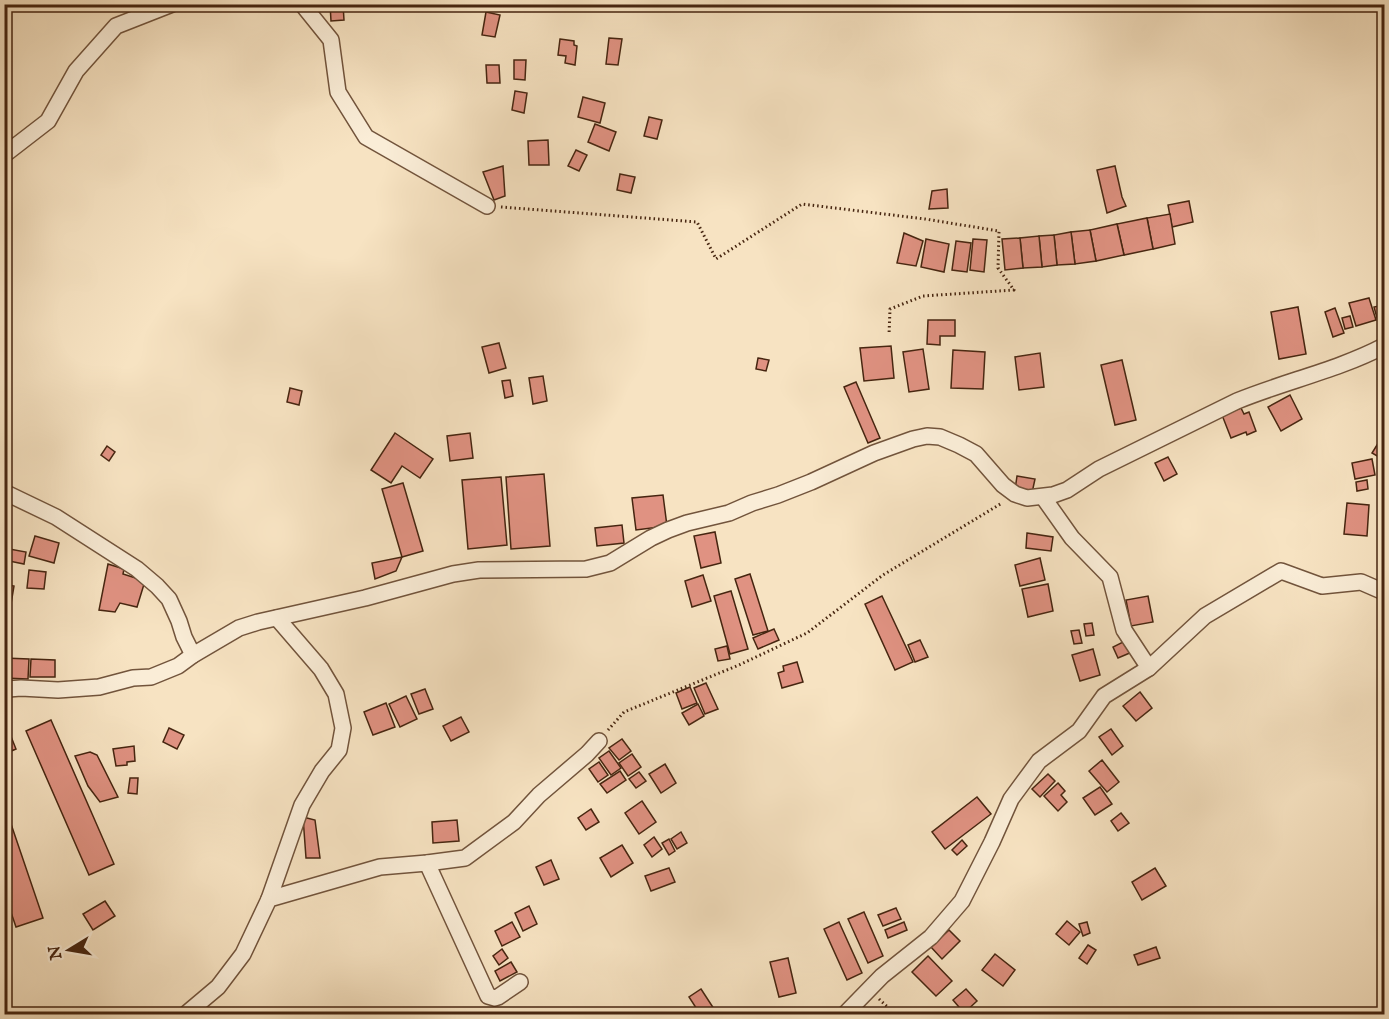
<svg xmlns="http://www.w3.org/2000/svg" width="1389" height="1019" font-family="'IM FELL English',serif">
  <style>
    .building { fill: #e09282; stroke: #462510; stroke-width: 1.5 }
    .lines { fill: none; stroke-linecap: round; stroke-linejoin: round }
    .street-casing { stroke: #72543c; stroke-width: 18 }
    .path { stroke: #462510; stroke-width: 3; stroke-dasharray: 1.5 3; stroke-linecap: butt }
    .street { stroke: #faedd7; stroke-width: 15 }
  </style>
  <rect width="100%" height="100%" fill="#f7e3c2"/>
  <filter id="stains"><feTurbulence type="fractalNoise" baseFrequency=".00333" numOctaves="4"/><feColorMatrix values="0 0 0 0 .2 0 0 0 0 .09 0 0 0 0 .02 0 0 0 .5 -.17"/></filter>
  <radialGradient id="worn" r=".72"><stop offset=".6" stop-color="#630" stop-opacity="0"/><stop offset="1" stop-color="#630" stop-opacity=".3"/></radialGradient>
  <g class="building">
    <polygon points="330,4 343,4 344,20 331,21"/>
    <polygon points="486,12 500,15 495,37 482,35"/>
    <polygon points="609,38 622,39 618,65 606,64"/>
    <polygon points="560,39 574,41 574,45 577,46 575,65 565,63 566,56 558,55"/>
    <polygon points="514,60 526,60 525,80 514,79"/>
    <polygon points="486,65 499,65 500,83 487,83"/>
    <polygon points="515,91 527,93 524,113 512,110"/>
    <polygon points="583,97 605,103 600,123 578,117"/>
    <polygon points="649,117 662,120 657,139 644,136"/>
    <polygon points="595,124 616,132 609,151 588,142"/>
    <polygon points="548,140 549,165 529,165 528,141"/>
    <polygon points="576,150 587,155 579,171 568,166"/>
    <polygon points="503,166 505,196 494,200 483,172"/>
    <polygon points="1115,166 1122,197 1126,206 1107,213 1097,170"/>
    <polygon points="620,174 635,177 631,193 617,190"/>
    <polygon points="947,189 948,208 929,209 932,191"/>
    <polygon points="1189,201 1193,222 1172,227 1168,205"/>
    <polygon points="1170,214 1175,244 1153,249 1147,218"/>
    <polygon points="1147,218 1153,249 1124,255 1117,224"/>
    <polygon points="1117,224 1124,255 1096,261 1090,230"/>
    <polygon points="1090,230 1096,261 1075,264 1071,232"/>
    <polygon points="1071,232 1075,264 1057,265 1054,235"/>
    <polygon points="904,233 923,241 916,266 897,263"/>
    <polygon points="1054,235 1057,265 1042,267 1039,236"/>
    <polygon points="1039,236 1042,267 1023,268 1020,238"/>
    <polygon points="1020,238 1023,268 1005,270 1002,239"/>
    <polygon points="926,239 949,244 944,272 921,267"/>
    <polygon points="973,239 987,240 984,272 970,270"/>
    <polygon points="956,241 971,243 967,272 952,270"/>
    <polygon points="1369,298 1376,320 1356,326 1349,303"/>
    <polygon points="1384,305 1384,323 1379,325 1374,307"/>
    <polygon points="1298,307 1306,354 1279,359 1271,312"/>
    <polygon points="1335,308 1344,333 1333,337 1325,312"/>
    <polygon points="1350,316 1353,327 1345,329 1342,318"/>
    <polygon points="928,320 955,320 955,336 940,336 940,345 927,344"/>
    <polygon points="499,343 506,368 489,373 482,347"/>
    <polygon points="891,346 894,378 864,381 860,348"/>
    <polygon points="923,349 929,389 909,392 903,352"/>
    <polygon points="953,350 985,352 983,389 951,388"/>
    <polygon points="1040,353 1044,387 1019,390 1015,357"/>
    <polygon points="758,358 769,360 766,371 756,369"/>
    <polygon points="1122,360 1136,420 1115,425 1101,365"/>
    <polygon points="543,376 547,401 533,404 529,378"/>
    <polygon points="510,380 513,396 505,398 502,381"/>
    <polygon points="856,382 880,438 868,443 844,387"/>
    <polygon points="290,388 302,391 299,405 287,402"/>
    <polygon points="1290,395 1302,419 1281,431 1268,407"/>
    <polygon points="1241,408 1244,414 1249,412 1256,431 1247,435 1246,432 1231,438 1222,415"/>
    <polygon points="395,433 433,459 420,478 402,466 391,483 371,470"/>
    <polygon points="470,433 473,458 450,461 447,436"/>
    <polygon points="1382,437 1384,439 1384,460 1372,453"/>
    <polygon points="107,446 115,452 109,461 101,455"/>
    <polygon points="1168,457 1177,474 1164,481 1155,463"/>
    <polygon points="1372,459 1375,475 1355,479 1352,463"/>
    <polygon points="544,474 550,546 511,549 506,477"/>
    <polygon points="1017,476 1035,479 1032,493 1015,490"/>
    <polygon points="501,477 507,545 468,549 462,480"/>
    <polygon points="1367,480 1368,489 1357,491 1356,482"/>
    <polygon points="403,483 423,551 402,557 382,489"/>
    <polygon points="663,495 667,526 636,530 632,498"/>
    <polygon points="1347,503 1369,505 1367,536 1344,534"/>
    <polygon points="622,525 624,543 597,546 595,528"/>
    <polygon points="715,532 721,563 701,568 694,536"/>
    <polygon points="1027,533 1053,537 1051,551 1026,548"/>
    <polygon points="35,536 59,543 54,563 29,556"/>
    <polygon points="4,548 26,552 24,564 4,560"/>
    <polygon points="402,557 396,571 375,579 372,563"/>
    <polygon points="1040,558 1045,580 1020,586 1015,565"/>
    <polygon points="108,564 124,569 123,574 145,581 137,607 120,603 115,612 99,610"/>
    <polygon points="29,570 46,572 44,589 27,588"/>
    <polygon points="750,574 768,631 753,635 735,579"/>
    <polygon points="703,575 711,601 692,607 685,581"/>
    <polygon points="4,584 14,586 11,604 4,603"/>
    <polygon points="1048,584 1053,611 1028,617 1022,589"/>
    <polygon points="731,591 748,649 730,654 714,596"/>
    <polygon points="882,596 913,662 895,670 865,604"/>
    <polygon points="1148,596 1153,622 1131,626 1126,600"/>
    <polygon points="1092,623 1094,635 1086,636 1084,624"/>
    <polygon points="774,629 779,640 758,649 753,638"/>
    <polygon points="1079,630 1082,643 1074,644 1071,631"/>
    <polygon points="920,640 928,657 915,662 908,645"/>
    <polygon points="1127,640 1132,652 1118,658 1113,647"/>
    <polygon points="727,646 730,659 718,661 715,649"/>
    <polygon points="1093,649 1100,675 1080,681 1072,655"/>
    <polygon points="4,658 29,659 28,679 4,678"/>
    <polygon points="31,659 55,660 55,677 30,677"/>
    <polygon points="797,662 803,682 782,688 778,673 784,671 783,666"/>
    <polygon points="706,683 718,709 705,714 694,688"/>
    <polygon points="690,687 697,703 682,709 676,693"/>
    <polygon points="425,689 433,709 419,714 411,694"/>
    <polygon points="1140,692 1152,708 1136,721 1123,706"/>
    <polygon points="406,696 417,719 400,727 389,704"/>
    <polygon points="386,703 395,727 373,735 364,712"/>
    <polygon points="698,704 704,716 689,725 682,713"/>
    <polygon points="461,717 469,732 451,741 443,726"/>
    <polygon points="51,720 114,864 89,875 26,731"/>
    <polygon points="169,728 184,735 177,749 163,742"/>
    <polygon points="1111,729 1123,746 1112,755 1099,737"/>
    <polygon points="10,734 16,749 4,754 4,736"/>
    <polygon points="622,739 631,751 619,760 609,748"/>
    <polygon points="134,746 135,761 127,762 127,765 116,766 113,749"/>
    <polygon points="609,751 621,768 611,775 599,758"/>
    <polygon points="90,752 97,755 118,797 100,802 88,786 75,756"/>
    <polygon points="632,754 641,767 628,776 619,763"/>
    <polygon points="1102,760 1119,782 1107,792 1089,771"/>
    <polygon points="599,762 608,775 598,782 589,769"/>
    <polygon points="665,764 676,783 661,793 649,774"/>
    <polygon points="620,771 626,780 607,793 600,784"/>
    <polygon points="639,772 646,781 636,788 629,779"/>
    <polygon points="1048,774 1055,781 1040,797 1032,789"/>
    <polygon points="130,778 138,778 137,794 128,793"/>
    <polygon points="1058,783 1065,791 1061,795 1067,802 1058,811 1044,796"/>
    <polygon points="1100,787 1112,804 1095,815 1083,798"/>
    <polygon points="977,797 991,814 945,849 932,832"/>
    <polygon points="642,801 656,822 639,834 625,813"/>
    <polygon points="591,809 599,822 586,830 578,818"/>
    <polygon points="1121,813 1129,823 1118,831 1111,821"/>
    <polygon points="303,817 315,820 320,858 306,858"/>
    <polygon points="457,820 459,841 433,843 432,822"/>
    <polygon points="10,821 43,918 16,927 4,892 4,823"/>
    <polygon points="681,832 687,843 677,849 671,839"/>
    <polygon points="654,837 662,849 652,857 644,845"/>
    <polygon points="669,839 675,851 669,855 662,843"/>
    <polygon points="962,840 967,846 957,855 952,850"/>
    <polygon points="622,845 633,863 611,877 600,858"/>
    <polygon points="551,860 559,879 544,885 536,867"/>
    <polygon points="669,868 675,882 651,891 645,876"/>
    <polygon points="1155,868 1166,886 1142,900 1132,882"/>
    <polygon points="105,901 115,916 93,930 83,914"/>
    <polygon points="529,906 537,924 523,931 515,913"/>
    <polygon points="896,908 901,919 883,926 878,915"/>
    <polygon points="864,912 883,956 868,963 848,919"/>
    <polygon points="1067,921 1080,932 1069,945 1056,934"/>
    <polygon points="512,922 520,937 502,946 495,931"/>
    <polygon points="839,922 862,973 847,980 824,929"/>
    <polygon points="904,922 907,930 888,938 885,930"/>
    <polygon points="1087,922 1090,933 1083,936 1079,924"/>
    <polygon points="949,930 960,941 942,959 931,947"/>
    <polygon points="1088,945 1096,950 1087,964 1079,958"/>
    <polygon points="1156,947 1160,958 1138,965 1134,955"/>
    <polygon points="502,949 508,958 499,965 493,956"/>
    <polygon points="995,954 1015,970 1003,986 982,970"/>
    <polygon points="928,956 952,981 936,996 912,972"/>
    <polygon points="788,958 796,993 779,997 770,962"/>
    <polygon points="511,962 517,972 500,981 495,971"/>
    <polygon points="701,989 716,1012 712,1014 700,1014 689,997"/>
    <polygon points="966,989 977,1001 964,1013 953,1000"/>
  </g>
  <g class="lines">
    <g class="street-casing">
      <g id="street">
        <polyline points="302,4 331,40 338,92 366,137 487,206"/>
        <polyline points="4,155 48,121 76,71 116,26 172,4"/>
        <polyline points="4,492 56,517 137,569 157,586 169,599 179,621 184,637 193,655"/>
        <polyline points="1043,497 1072,538 1110,577 1124,630 1149,668"/>
        <path d="M4,690L8,689L21,688L58,690L99,687L133,678L151,677L178,666L193,655L239,628L258,622L365,598L453,574L479,570L586,569L610,563L651,538L668,530L687,523L729,513L752,503L778,495L811,482L874,453L913,439L927,436L940,437L959,445L976,454L1003,485L1015,494L1027,498L1053,495L1067,490L1099,469L1237,401C1286,381 1338,370 1384,346"/>
        <polyline points="427,863 488,996 495,998 498,997 520,982"/>
        <polyline points="269,899 302,805 322,771 339,750 343,728 336,694 321,669 277,618"/>
        <polyline points="186,1014 218,987 243,954 269,899 380,867 427,863 465,858 514,822 539,795 587,754 599,741"/>
        <polyline points="845,1014 882,976 931,937 962,901 992,842 1011,799 1039,761 1079,731 1104,696 1149,668 1205,616 1281,571 1322,586 1361,582 1384,592"/>
      </g>
    </g>
    <g class="path">
      <polyline points="501,207 697,222 716,259 802,204 925,219 999,231 998,268 1014,290 923,296 890,309 889,335"/>
      <polyline points="608,730 624,712 739,665 807,633 883,575 1002,503"/>
      <polyline points="879,999 895,1014"/>
    </g>
    <use href="#street" class="street"/>
  </g>
  <rect width="1389" height="1019" fill="none" stroke="#f7e3c2" stroke-width="24"/>
  <rect x="6" y="6" width="1377" height="1007" fill="none" stroke="#462510" stroke-width="3"/>
  <rect x="12" y="12" width="1365" height="995" fill="none" stroke="#462510" stroke-width="1.5"/>
  <g transform="translate(69 950) rotate(259)" stroke="#faedd7" stroke-width="4.5" paint-order="stroke">
  <path d="M0-4.5L10 22L0 15L-10 22Z" fill="#462510"/>
  <text y="-9" font-size="16" font-weight="bold" text-anchor="middle" fill="#462510">N</text>
  </g>
  <rect width="100%" height="100%" filter="url(#stains)"/>
  <rect width="100%" height="100%" fill="url(#worn)"/>
</svg>
